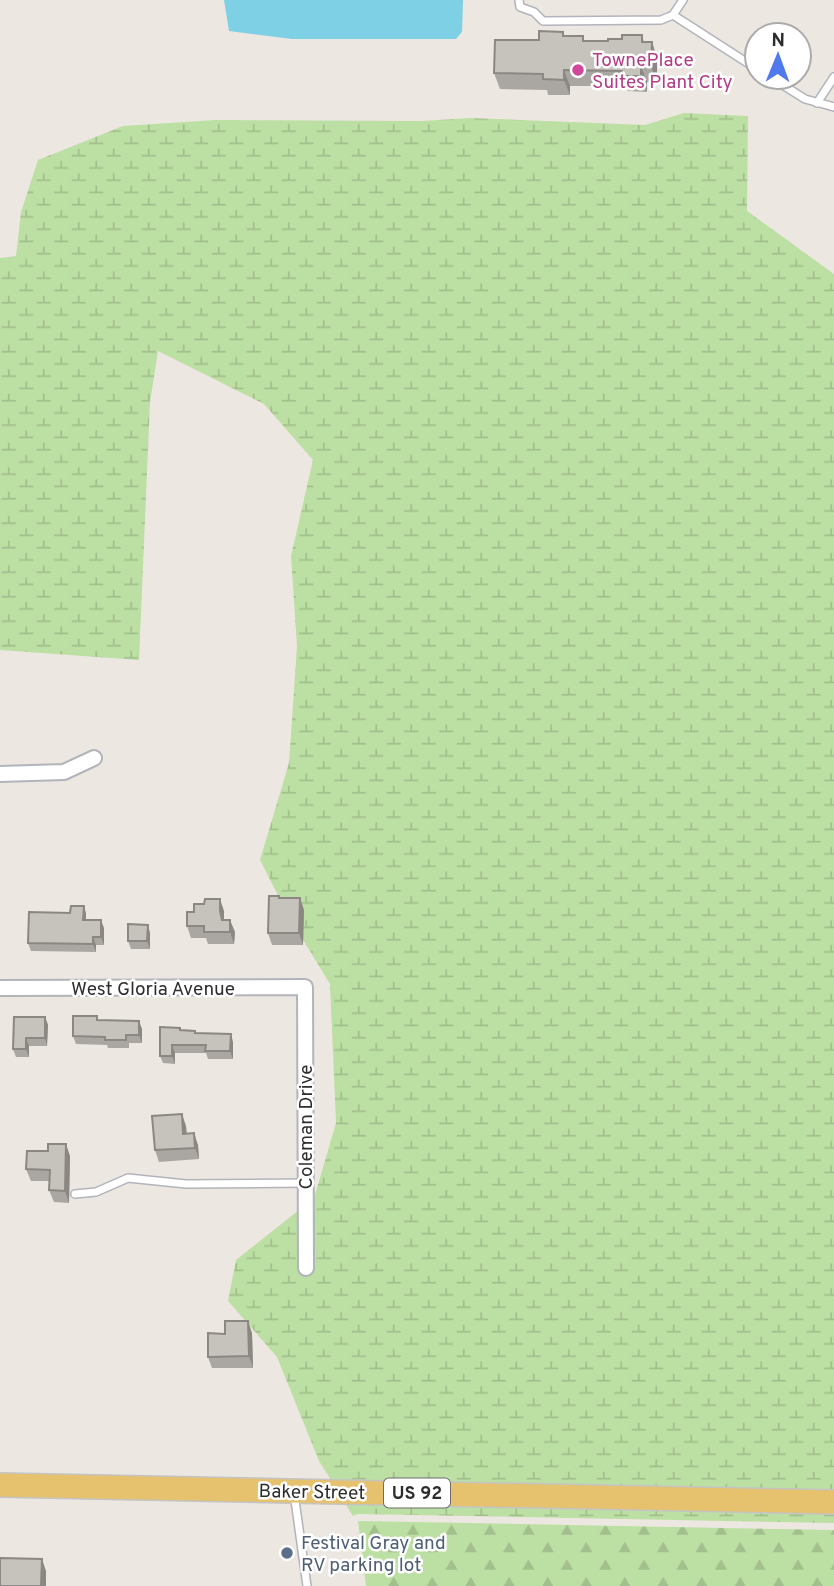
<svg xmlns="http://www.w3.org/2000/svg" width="834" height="1586" font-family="Overpass,sans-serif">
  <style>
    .forest { fill: url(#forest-firs) }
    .wetland { fill: url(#wetland-marsh) }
    .water { fill: #7ed1e5 }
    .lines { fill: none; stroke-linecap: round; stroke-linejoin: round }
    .lane-casing { stroke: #b2b4bc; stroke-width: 10 }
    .street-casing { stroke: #b2b4bc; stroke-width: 18 }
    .primary-casing { stroke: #c4c4c4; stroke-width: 26 }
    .lane { stroke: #fff; stroke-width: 7 }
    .street { stroke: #fff; stroke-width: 14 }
    .primary { stroke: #e6c16e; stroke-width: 23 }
    .wall { fill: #aaa7a2 }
    .shaded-wall { fill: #8b8884 }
    .building { fill: #c6c2bc; stroke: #8b8884; stroke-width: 2 }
    .hotel-dot { fill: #d1479c; stroke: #fff; stroke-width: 2.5 }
    .service-dot { fill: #5c6f8a; stroke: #fff; stroke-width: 2.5 }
    .labels { text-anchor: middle; stroke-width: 5; stroke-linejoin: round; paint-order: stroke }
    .shield { fill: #fff; stroke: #6c6c6c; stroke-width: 2 }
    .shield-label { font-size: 18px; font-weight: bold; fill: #2d2d2d }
    .hotel-label { font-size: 19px; fill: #b23c85; stroke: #fff; text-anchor: start }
    .street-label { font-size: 19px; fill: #2d2d2d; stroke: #fff }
    .service-label { font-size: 19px; fill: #4e5e75; stroke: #fff; text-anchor: start }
  </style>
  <defs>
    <pattern id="forest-firs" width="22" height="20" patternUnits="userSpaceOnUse" patternTransform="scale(1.75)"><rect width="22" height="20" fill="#bcdfa3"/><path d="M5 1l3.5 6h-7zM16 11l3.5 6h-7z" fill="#a2c08d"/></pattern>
    <pattern id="wetland-marsh" width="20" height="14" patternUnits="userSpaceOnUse" patternTransform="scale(1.75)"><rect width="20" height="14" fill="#bcdfa3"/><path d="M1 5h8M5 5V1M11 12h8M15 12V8" fill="none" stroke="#a2c08d"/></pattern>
  </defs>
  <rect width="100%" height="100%" fill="#ede7e1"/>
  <polygon class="forest" points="358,1521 834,1530 834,1586 366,1586"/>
  <g class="wetland">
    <polygon points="684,113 748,116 747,211 834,274 834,1494 333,1483 319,1461 277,1357 228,1301 236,1260 314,1198 336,1123 330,984 288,915 260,860 289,763 297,646 291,556 313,460 264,404 158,351 150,402 139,660 0,650 0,258 16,256 21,212 38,160 123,126 216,120 422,121 470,118 645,125"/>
    <polygon points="343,1500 834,1510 834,1523 358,1514 353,1516"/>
  </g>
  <polygon class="water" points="224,0 463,0 462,32 456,39 292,39 229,31"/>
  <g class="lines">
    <g class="lane-casing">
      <g id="lane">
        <polyline points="519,0 520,7 534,12 543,21 661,20 673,15 683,0"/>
        <polyline points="673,15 757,69"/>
        <polyline points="770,77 805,99 834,107"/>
        <polyline points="817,103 834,77"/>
        <polyline points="75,1194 96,1192 128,1178 186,1184 306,1183"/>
        <polyline points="294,1493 307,1586"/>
      </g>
    </g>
    <g class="street-casing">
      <g id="street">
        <polyline points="0,774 64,772 94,758"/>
        <polyline points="0,988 305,987 306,1268"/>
      </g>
    </g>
    <g class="primary-casing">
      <polyline id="primary" points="0,1485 834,1502"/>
    </g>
    <use href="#lane" class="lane"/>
    <use href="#street" class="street"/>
    <use href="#primary" class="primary"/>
  </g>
  <g class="wall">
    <polygon points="642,35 644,42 652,42 657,58 657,82 647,82 647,92 628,91 626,86 570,86 570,95 548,95 547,90 500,89 494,73 539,40 564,36 585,41 608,41"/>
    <polygon points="280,898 304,910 303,945 272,945 268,933"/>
    <polygon points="84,906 86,914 86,920 104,928 104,945 96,945 96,952 31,951 28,943 70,913"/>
    <polygon points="224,911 224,920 235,932 234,944 208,944 206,938 191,938 187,926 194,912"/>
    <polygon points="150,933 150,949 131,949 128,941"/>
    <polygon points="45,1017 48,1025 47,1046 29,1046 29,1057 16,1057 13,1049"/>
    <polygon points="98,1020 142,1029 142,1043 129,1043 129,1048 108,1048 107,1045 76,1044 73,1036"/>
    <polygon points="180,1028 181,1030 233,1042 233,1059 208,1059 206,1053 175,1053 175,1064 163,1063 160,1056"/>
    <polygon points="186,1126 187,1134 198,1145 199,1159 159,1162 155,1150"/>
    <polygon points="70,1156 69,1203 54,1202 49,1190 50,1181 31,1181 26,1169"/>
    <polygon points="252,1333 253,1368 212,1368 208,1357"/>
  </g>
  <g class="shaded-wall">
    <polygon points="652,42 657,58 657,82 651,66"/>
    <polygon points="641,66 647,82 647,92 641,76"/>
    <polygon points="564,70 570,86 570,95 564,80"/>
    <polygon points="300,898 304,910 303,945 299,933"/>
    <polygon points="220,899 224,911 224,923 220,911"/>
    <polygon points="84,906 86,914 86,928 83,920"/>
    <polygon points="101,920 104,928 104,945 101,937"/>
    <polygon points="230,920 235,932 234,944 230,932"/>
    <polygon points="148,925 150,933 150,949 147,941"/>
    <polygon points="93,937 96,945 96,952 93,944"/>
    <polygon points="45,1017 48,1025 47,1046 45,1038"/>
    <polygon points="139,1021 142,1029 142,1043 139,1035"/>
    <polygon points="231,1034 233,1042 233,1059 230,1051"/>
    <polygon points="26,1038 29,1046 29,1057 26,1049"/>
    <polygon points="172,1045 175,1053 175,1064 172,1056"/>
    <polygon points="182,1114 186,1126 187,1146 183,1134"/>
    <polygon points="194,1133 198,1145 199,1159 195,1148"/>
    <polygon points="66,1144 70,1156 69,1203 65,1191"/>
    <polygon points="248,1321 252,1333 253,1368 249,1356"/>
    <polygon points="42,1559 46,1571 46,1586 41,1586"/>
  </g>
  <g class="building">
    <polygon points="539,31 563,32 563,36 583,36 583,41 608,41 608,39 622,39 622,35 642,35 642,42 652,42 651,66 641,66 641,76 622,76 622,71 564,70 564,80 543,79 543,74 494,73 495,40 539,40"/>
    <polygon points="269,896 279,896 279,898 300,898 299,933 268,933"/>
    <polygon points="205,899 220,899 220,911 222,920 230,920 230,932 204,932 204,926 187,926 187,912 194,912 194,904 204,904"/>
    <polygon points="71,906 84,906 83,920 101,920 101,937 93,937 93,944 28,943 29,912 70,913"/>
    <polygon points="128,924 148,925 147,941 128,941"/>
    <polygon points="73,1016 97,1016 97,1020 139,1021 139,1035 126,1035 126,1040 105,1040 105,1037 73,1036"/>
    <polygon points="14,1017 45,1017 45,1038 26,1038 26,1049 13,1049"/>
    <polygon points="160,1027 180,1028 180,1030 195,1031 195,1033 231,1034 230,1051 205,1051 206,1045 172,1045 172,1056 160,1056"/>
    <polygon points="182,1114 183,1134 194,1133 195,1148 155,1150 152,1116"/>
    <polygon points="48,1144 66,1144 65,1191 49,1190 50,1170 26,1169 27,1151 48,1151"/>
    <polygon points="225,1321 248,1321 249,1356 208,1357 208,1333 225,1334"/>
    <polygon points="0,1558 42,1559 41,1586 0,1586"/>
  </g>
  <circle class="hotel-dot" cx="578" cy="70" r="7"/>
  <circle class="service-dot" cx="287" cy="1553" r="7"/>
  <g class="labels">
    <rect class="shield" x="384" y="1478.5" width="66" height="29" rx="5"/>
    <g class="shield-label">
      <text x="417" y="1499">US 92</text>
    </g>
    <g class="hotel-label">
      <text x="592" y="66">TownePlace<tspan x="592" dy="22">Suites Plant City</tspan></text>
    </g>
    <g class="street-label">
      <text x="153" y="995">West Gloria Avenue</text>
      <text transform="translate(305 1127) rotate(-90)" y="7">Coleman Drive</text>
      <text transform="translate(312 1491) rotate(1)" y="7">Baker Street</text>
    </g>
    <g class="service-label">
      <text x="301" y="1549">Festival Gray and<tspan x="301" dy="22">RV parking lot</tspan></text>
    </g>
  </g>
  <g transform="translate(778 56) rotate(1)"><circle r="33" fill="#ffffff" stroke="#ababab" stroke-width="2"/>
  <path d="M0-5L12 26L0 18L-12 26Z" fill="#5079eb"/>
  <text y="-10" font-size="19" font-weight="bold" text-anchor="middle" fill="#2d2d2d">N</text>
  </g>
</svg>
